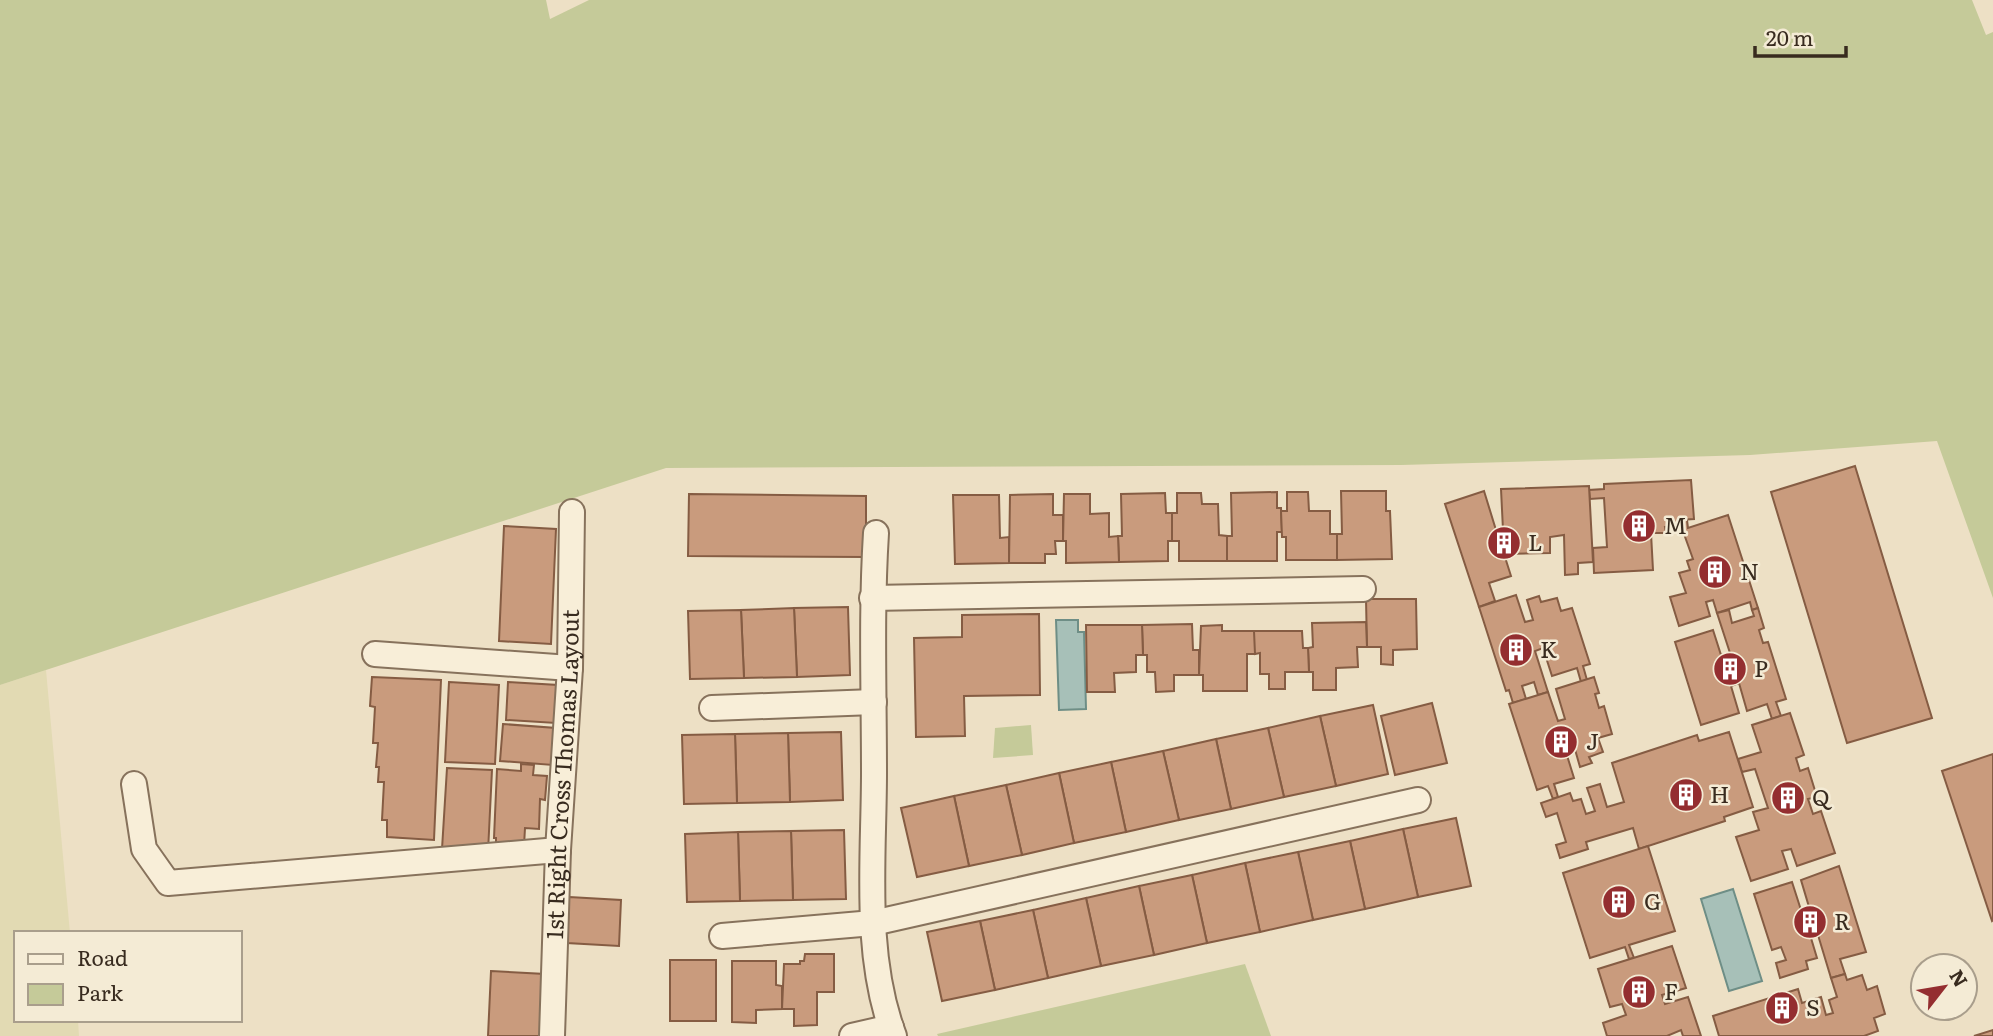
<svg xmlns="http://www.w3.org/2000/svg" width="1993" height="1036" font-family="Literata,serif">
  <style>
    .farmland { fill: #e2dab3 }
    .green { fill: #c5ca99 }
    .water { fill: #a7c0b8; stroke: #6e8e86; stroke-width: 2 }
    .building { fill: #c99b7d; stroke: #855c43; stroke-width: 2 }
    .lines { fill: none; stroke-linecap: round; stroke-linejoin: round }
    .minor-casing { stroke: #87725c; stroke-width: 28 }
    .minor { stroke: #f8eed8; stroke-width: 24 }
    .labels { text-anchor: middle; stroke-width: 5; stroke-linejoin: round; paint-order: stroke }
    .poi-label { font-size: 23px; fill: #382b1f; stroke: #f4ebd5; text-anchor: start }
    .street-label { font-size: 23px; fill: #382b1f; stroke: #f4ebd5 }
  </style>
  <rect width="100%" height="100%" fill="#ede0c5"/>
  <polygon class="farmland" points="46,670 70,933 16,933 16,1020 78,1020 79,1036 0,1036 0,685"/>
  <g class="green">
    <polygon points="0,0 546,0 550,19 589,0 1972,0 1986,35 1993,32 1993,598 1937,441 1750,455 1401,465 666,468 0,685"/>
    <polygon points="1031,725 1033,755 993,758 995,728"/>
    <polygon points="1245,964 1271,1036 938,1036 937,1034"/>
  </g>
  <g class="water">
    <polygon points="1056,620 1078,620 1078,632 1084,632 1086,709 1059,710"/>
    <polygon points="1733,889 1762,981 1729,991 1701,899"/>
  </g>
  <g class="building">
    <polygon points="1855,466 1932,718 1847,743 1771,492"/>
    <polygon points="1691,480 1694,519 1679,520 1680,526 1665,527 1666,533 1651,533 1653,570 1594,573 1593,548 1607,547 1604,498 1590,499 1589,490 1604,489 1604,484"/>
    <polygon points="1589,486 1593,562 1578,563 1578,574 1565,575 1564,535 1550,537 1550,553 1504,554 1511,576 1489,583 1495,601 1479,607 1445,504 1484,491 1496,530 1503,530 1501,489"/>
    <polygon points="1341,491 1386,491 1386,511 1390,511 1392,559 1337,560 1337,534 1342,534"/>
    <polygon points="1277,492 1277,508 1281,508 1282,532 1277,532 1277,561 1227,561 1227,536 1232,536 1231,493"/>
    <polygon points="1287,492 1308,492 1309,511 1330,511 1330,534 1337,534 1337,560 1286,560 1286,537 1282,537 1281,511 1287,511"/>
    <polygon points="1165,493 1166,513 1172,513 1172,541 1168,541 1168,561 1119,562 1118,536 1122,536 1121,494"/>
    <polygon points="1177,493 1201,493 1202,504 1218,504 1219,535 1227,536 1227,561 1179,561 1179,541 1172,541 1172,513 1177,513"/>
    <polygon points="689,494 866,496 866,557 688,556"/>
    <polygon points="1053,494 1053,515 1063,515 1063,541 1055,541 1056,554 1045,554 1045,563 1009,563 1010,495"/>
    <polygon points="1064,494 1090,494 1090,514 1109,513 1109,537 1118,536 1119,562 1066,563 1066,541 1063,541"/>
    <polygon points="953,495 999,495 1000,538 1009,537 1009,563 955,564"/>
    <polygon points="1728,515 1758,608 1752,610 1750,602 1717,613 1713,600 1706,602 1710,616 1679,626 1670,597 1686,593 1679,573 1690,570 1687,561 1693,559 1679,520 1687,520 1688,528"/>
    <polygon points="504,526 556,529 551,644 499,641"/>
    <polygon points="1516,595 1525,622 1533,620 1527,600 1539,596 1541,602 1557,598 1561,611 1572,608 1590,664 1583,666 1587,680 1581,682 1577,668 1552,676 1543,648 1535,651 1548,692 1538,695 1534,682 1522,686 1526,699 1513,703 1509,690 1506,691 1479,607"/>
    <polygon points="1366,599 1416,599 1417,649 1393,650 1393,665 1381,664 1381,647 1367,647"/>
    <polygon points="848,607 850,675 797,677 794,608"/>
    <polygon points="794,608 797,677 744,678 741,610"/>
    <polygon points="1758,608 1764,628 1759,630 1763,643 1768,642 1786,699 1776,702 1781,716 1772,719 1767,704 1747,711 1739,683 1731,686 1739,713 1701,725 1675,642 1713,630 1721,655 1730,653 1717,613 1729,610 1732,623 1754,616 1752,610"/>
    <polygon points="741,610 744,678 690,679 688,611"/>
    <polygon points="1039,614 1040,695 964,696 965,736 916,737 914,638 962,637 962,615"/>
    <polygon points="1366,622 1367,647 1357,647 1358,667 1336,668 1336,690 1313,690 1313,672 1309,672 1308,648 1313,647 1312,623"/>
    <polygon points="1192,624 1193,650 1199,650 1199,675 1174,675 1174,691 1156,692 1155,672 1147,672 1147,655 1143,655 1142,625"/>
    <polygon points="1086,625 1142,625 1143,655 1136,655 1136,672 1114,673 1115,692 1087,692"/>
    <polygon points="1222,625 1222,631 1255,631 1255,654 1247,654 1247,691 1203,691 1203,675 1199,675 1201,626"/>
    <polygon points="1254,631 1302,631 1303,648 1308,648 1309,672 1285,672 1285,689 1269,689 1269,674 1260,674 1260,653 1255,654"/>
    <polygon points="372,677 441,680 434,840 387,837 387,820 382,820 384,782 378,782 379,767 376,767 378,743 373,743 375,707 370,706"/>
    <polygon points="1594,677 1599,693 1595,694 1599,708 1604,706 1612,734 1598,738 1603,752 1589,757 1592,763 1580,767 1574,746 1565,749 1574,778 1554,784 1558,797 1553,799 1548,786 1537,790 1509,704 1548,692 1558,721 1565,719 1556,689"/>
    <polygon points="449,682 499,685 495,764 445,762"/>
    <polygon points="508,682 558,685 556,723 506,720"/>
    <polygon points="1432,703 1447,763 1395,775 1381,716"/>
    <polygon points="1373,705 1388,774 1336,786 1320,716"/>
    <polygon points="1790,713 1804,755 1796,758 1800,771 1808,768 1817,797 1808,799 1813,814 1821,811 1835,853 1797,866 1791,849 1782,851 1788,869 1751,881 1736,837 1759,830 1753,812 1768,808 1755,769 1742,772 1738,759 1761,752 1752,725"/>
    <polygon points="1320,716 1336,786 1284,797 1268,728"/>
    <polygon points="503,724 556,728 553,765 500,761"/>
    <polygon points="1268,728 1284,797 1231,809 1216,739"/>
    <polygon points="841,732 843,800 790,802 788,733"/>
    <polygon points="1729,732 1753,807 1724,817 1725,821 1639,849 1633,828 1586,842 1588,849 1560,858 1556,845 1566,842 1557,813 1546,817 1541,803 1570,793 1573,801 1581,799 1586,814 1595,811 1587,788 1600,784 1607,807 1624,802 1612,763 1697,735 1699,741"/>
    <polygon points="788,733 790,802 737,803 735,734"/>
    <polygon points="735,734 737,803 684,804 682,735"/>
    <polygon points="1216,739 1231,809 1179,820 1163,751"/>
    <polygon points="1163,751 1179,820 1126,832 1111,762"/>
    <polygon points="1993,754 1993,920 1992,921 1942,771"/>
    <polygon points="1111,762 1126,832 1074,843 1059,773"/>
    <polygon points="521,764 534,765 533,775 547,776 545,800 540,799 539,829 525,828 524,846 496,845 496,838 494,838 497,769 521,771"/>
    <polygon points="447,768 492,770 488,852 442,849"/>
    <polygon points="1059,773 1074,843 1022,855 1006,785"/>
    <polygon points="1006,785 1022,855 969,866 954,796"/>
    <polygon points="954,796 969,866 917,877 901,808"/>
    <polygon points="1456,818 1471,886 1418,897 1403,829"/>
    <polygon points="1403,829 1418,897 1365,909 1350,841"/>
    <polygon points="844,830 846,899 793,900 791,831"/>
    <polygon points="791,831 793,900 740,901 738,832"/>
    <polygon points="738,832 740,901 687,902 685,834"/>
    <polygon points="1350,841 1365,909 1313,920 1298,852"/>
    <polygon points="1648,846 1675,931 1629,945 1634,958 1629,959 1625,947 1590,958 1563,873"/>
    <polygon points="1298,852 1313,920 1260,932 1245,863"/>
    <polygon points="1245,863 1260,932 1207,943 1192,875"/>
    <polygon points="1839,866 1866,952 1840,959 1845,974 1831,978 1818,935 1811,938 1817,958 1806,961 1808,969 1780,978 1776,963 1786,960 1781,947 1772,950 1754,894 1792,882 1801,910 1809,907 1801,880"/>
    <polygon points="1192,875 1207,943 1154,955 1139,886"/>
    <polygon points="1139,886 1154,955 1101,966 1086,898"/>
    <polygon points="569,897 621,900 619,946 567,943"/>
    <polygon points="1086,898 1101,966 1048,978 1033,910"/>
    <polygon points="1033,910 1048,978 995,990 980,921"/>
    <polygon points="980,921 995,990 942,1001 927,932"/>
    <polygon points="1672,946 1686,988 1662,995 1665,1004 1688,997 1701,1036 1683,1036 1681,1030 1667,1036 1607,1036 1603,1023 1626,1015 1622,1004 1610,1007 1598,969"/>
    <polygon points="805,954 834,954 834,992 817,992 817,1025 794,1026 794,1009 782,1009 784,964 800,964 800,961 804,961"/>
    <rect x="670" y="960" width="46" height="61"/>
    <polygon points="732,961 776,961 776,985 782,986 782,1009 756,1010 756,1023 732,1022"/>
    <polygon points="491,971 545,974 542,1036 488,1036"/>
    <polygon points="1845,974 1847,980 1862,975 1867,990 1877,986 1885,1014 1874,1018 1878,1031 1864,1036 1719,1036 1713,1016 1798,989 1802,1003 1821,997 1826,1015 1833,1013 1829,1000 1837,997 1831,978"/>
    <polygon points="1993,1030 1993,1036 1974,1036"/>
  </g>
  <g class="lines">
    <g class="minor-casing">
      <g id="minor">
        <path d="M876,533C871,613 874,692 874,772C874,859 863,954 894,1036"/>
        <polyline points="872,598 1363,589"/>
        <polyline points="375,654 570,668"/>
        <polyline points="712,708 874,702"/>
        <polyline points="134,784 144,849 168,883 558,850"/>
        <polyline points="722,936 873,923 1418,800"/>
        <path id="s1" d="M552,1036L558,850L570,668L572,512"/>
        <polyline points="852,1036 891,1027"/>
      </g>
    </g>
    <use href="#minor" class="minor"/>
  </g>
  <defs>
    <g id="building-disc" transform="scale(1.75)"><circle r="9.5" fill="#942e30" stroke="#f4ebd5"/><path d="M-4-6H4V6H1V3H-1V6H-4ZM-2.5-4.3h1.7v1.8h-1.7ZM.8-4.3h1.7v1.8H.8ZM-2.5-1h1.7V.8h-1.7ZM.8-1h1.7V.8H.8Z" fill="#fff"/></g>
  </defs>
  <g fill-rule="evenodd">
    <use href="#building-disc" x="1639" y="526"/>
    <use href="#building-disc" x="1504" y="543"/>
    <use href="#building-disc" x="1715" y="572"/>
    <use href="#building-disc" x="1516" y="650"/>
    <use href="#building-disc" x="1730" y="669"/>
    <use href="#building-disc" x="1561" y="742"/>
    <use href="#building-disc" x="1686" y="795"/>
    <use href="#building-disc" x="1788" y="798"/>
    <use href="#building-disc" x="1619" y="902"/>
    <use href="#building-disc" x="1810" y="922"/>
    <use href="#building-disc" x="1639" y="992"/>
    <use href="#building-disc" x="1782" y="1008"/>
  </g>
  <g class="labels">
    <g class="poi-label">
      <text x="1664" y="534">M</text>
      <text x="1528" y="551">L</text>
      <text x="1740" y="580">N</text>
      <text x="1540" y="658">K</text>
      <text x="1754" y="677">P</text>
      <text x="1586" y="750">J</text>
      <text x="1710" y="803">H</text>
      <text x="1812" y="806">Q</text>
      <text x="1644" y="910">G</text>
      <text x="1834" y="930">R</text>
      <text x="1664" y="1000">F</text>
      <text x="1806" y="1016">S</text>
    </g>
    <g class="street-label">
      <text dy="8" stroke="none"><textPath href="#s1" startOffset="262">1st Right Cross Thomas Layout</textPath></text>
    </g>
  </g>
  <rect x="14" y="931" width="228" height="91" fill="#f4ebd5" stroke="#a99e8c" stroke-width="2"/>
  <rect x="28" y="954" width="35" height="10" fill="#f8eed8" stroke="#a99e8c" stroke-width="2"/>
  <text x="77" y="966" font-size="21" fill="#382b1f">Road</text>
  <rect x="28" y="984" width="35" height="21" fill="#c5ca99" stroke="#a99e8c" stroke-width="2"/>
  <text x="77" y="1001" font-size="21" fill="#382b1f">Park</text>
  <g transform="translate(1944 987) rotate(59)"><circle r="33" fill="#f4ebd5" stroke="#a99e8c" stroke-width="2"/>
  <path d="M0-5L12 26L0 18L-12 26Z" fill="#942e30"/>
  <text y="-10" font-size="19" font-weight="bold" text-anchor="middle" fill="#382b1f">N</text>
  </g>
  <path d="M1755 46v10h91v-10" fill="none" stroke="#382b1f" stroke-width="3.5"/>
  <text x="1766" y="46" font-size="21" fill="#382b1f" stroke="#f4ebd5" stroke-width="5" paint-order="stroke">20 m</text>
</svg>
